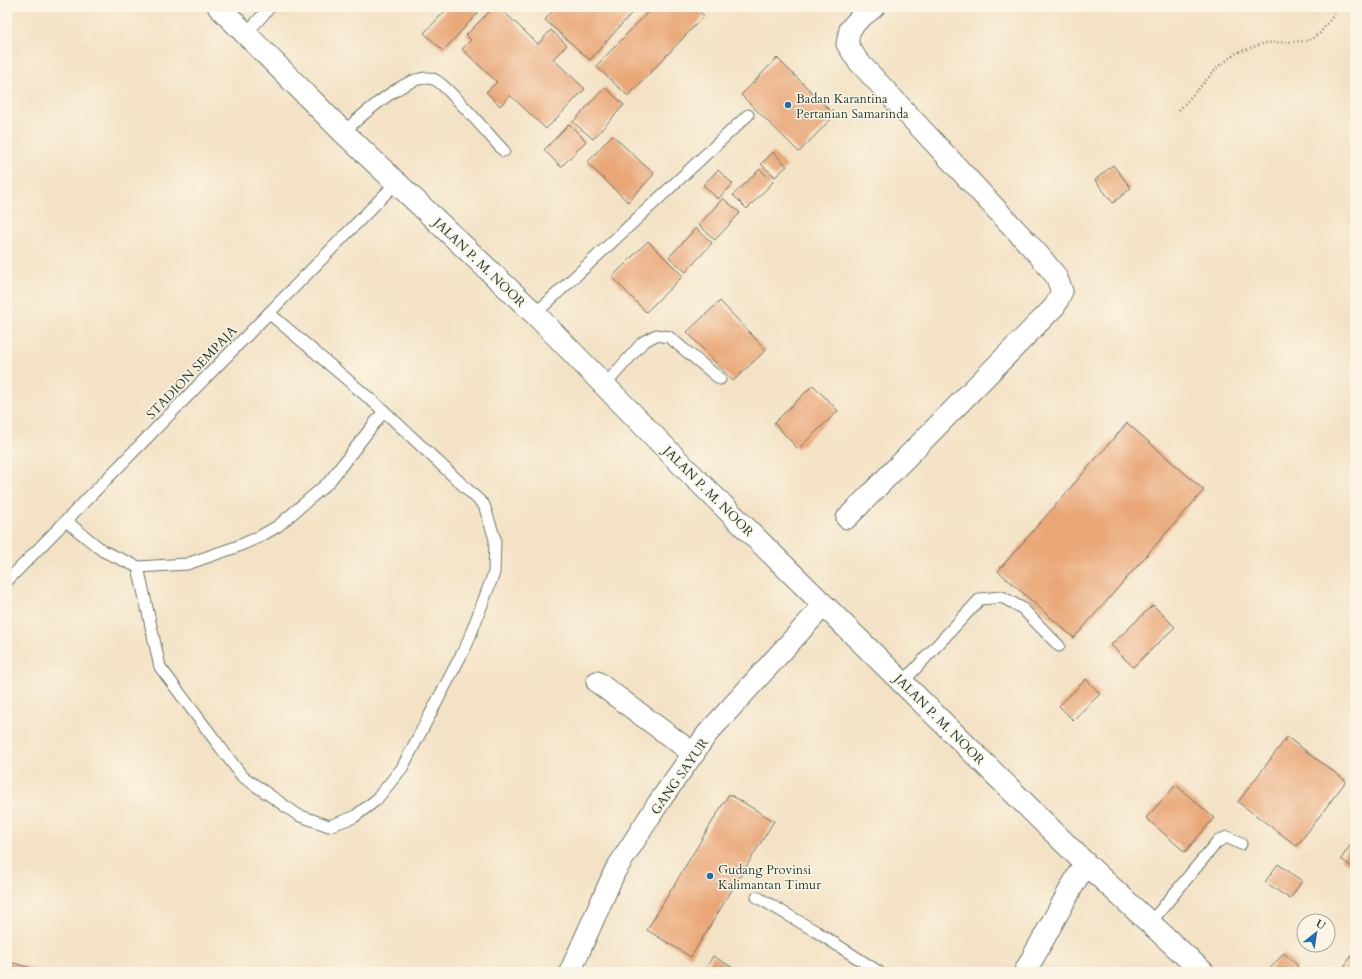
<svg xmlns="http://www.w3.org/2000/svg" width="1362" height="979" font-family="Cardo,serif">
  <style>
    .building { fill: #e9a676 }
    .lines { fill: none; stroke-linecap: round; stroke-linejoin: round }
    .lane-casing { stroke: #697767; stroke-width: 13 }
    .street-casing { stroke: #697767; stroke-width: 23 }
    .secondary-casing { stroke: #697767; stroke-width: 24 }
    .highway-casing { stroke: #697767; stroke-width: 24 }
    .path { stroke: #697767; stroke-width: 2.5; stroke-dasharray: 1 3; stroke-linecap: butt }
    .lane { stroke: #fff; stroke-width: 11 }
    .street { stroke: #fff; stroke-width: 21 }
    .secondary { stroke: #fff; stroke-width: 22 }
    .highway { stroke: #fff; stroke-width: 22 }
    .poi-dot { fill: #1f6fb2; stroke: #fcf5e5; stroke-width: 1.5 }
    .labels { text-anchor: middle; stroke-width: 3; stroke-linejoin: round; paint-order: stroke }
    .poi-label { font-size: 13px; fill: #1f3d34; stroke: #fcf5e5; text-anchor: start }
    .street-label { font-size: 13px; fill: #1f3d34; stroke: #fcf5e5 }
  </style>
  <rect width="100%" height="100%" fill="#fcf5e5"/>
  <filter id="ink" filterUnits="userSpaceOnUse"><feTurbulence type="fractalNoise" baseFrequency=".025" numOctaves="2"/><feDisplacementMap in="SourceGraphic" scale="8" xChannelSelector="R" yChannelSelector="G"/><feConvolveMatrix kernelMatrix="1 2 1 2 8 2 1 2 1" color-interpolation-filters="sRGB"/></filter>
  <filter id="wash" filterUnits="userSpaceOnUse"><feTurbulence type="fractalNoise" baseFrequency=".012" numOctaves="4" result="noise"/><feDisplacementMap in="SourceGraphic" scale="16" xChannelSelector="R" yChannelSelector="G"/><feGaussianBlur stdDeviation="0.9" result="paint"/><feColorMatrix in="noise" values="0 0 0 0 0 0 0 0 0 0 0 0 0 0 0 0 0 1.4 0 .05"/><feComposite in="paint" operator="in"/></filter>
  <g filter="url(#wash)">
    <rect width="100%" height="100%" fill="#f3e2c5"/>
    <g id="blocks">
      <g class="building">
        <polygon points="449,7 471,7 478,13 443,51 424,33"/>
        <polygon points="494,7 501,9 538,44 551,30 567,45 553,59 585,89 546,129 510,95 500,106 486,92 497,82 462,49 471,40 466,35"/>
        <polygon points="556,7 637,7 590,60 545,20"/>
        <polygon points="653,7 695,7 704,16 628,96 596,66"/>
        <polygon points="777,58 835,115 799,152 741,95"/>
        <polygon points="605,87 624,105 593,139 573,122"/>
        <polygon points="569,124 586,141 561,167 544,150"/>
        <polygon points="612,135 654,174 628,202 587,163"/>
        <polygon points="773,152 787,166 775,177 761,164"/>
        <polygon points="1113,165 1131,188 1113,203 1095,180"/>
        <polygon points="760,169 773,182 747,209 733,195"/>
        <polygon points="718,170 733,184 718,199 703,185"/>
        <polygon points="723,198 740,213 715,240 699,225"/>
        <polygon points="696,228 712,243 686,272 669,257"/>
        <polygon points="648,241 683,276 646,312 612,277"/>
        <polygon points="720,301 766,350 733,381 687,332"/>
        <polygon points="813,385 838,411 798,449 774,423"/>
        <polygon points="1127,423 1204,490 1074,638 998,571"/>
        <polygon points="1153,605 1175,627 1133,667 1111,645"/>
        <polygon points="1086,679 1100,694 1073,720 1059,706"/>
        <polygon points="1287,737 1346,781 1297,846 1238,802"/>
        <polygon points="1176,785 1214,818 1185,852 1146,818"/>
        <polygon points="729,794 774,821 691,957 647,930"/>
        <polygon points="1355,838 1355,869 1341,859"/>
        <polygon points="1278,864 1302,881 1290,899 1265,882"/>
        <polygon points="1355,951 1355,972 1343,972 1341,971"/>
        <polygon points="1284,953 1298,966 1293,972 1267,972"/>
        <polygon points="713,956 740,972 704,972"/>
        <polygon points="7,961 44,972 7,972"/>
      </g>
    </g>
  </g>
  <g filter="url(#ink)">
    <use href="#blocks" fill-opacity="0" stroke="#697767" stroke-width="1"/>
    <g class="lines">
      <g class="lane-casing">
        <g id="lane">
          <polyline points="246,34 270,7"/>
          <path d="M343,132C361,117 409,71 433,79C445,82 492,139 504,151"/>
          <polyline points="535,314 748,115"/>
          <polyline points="604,386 643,342 656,335 669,337 720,379"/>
          <polyline points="66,521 103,551 138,567 187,564 236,547 259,537 278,526 329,482 384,411"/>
          <polyline points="138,567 160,667 242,776 298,815 329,826 354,817 376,800 402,768 467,644 494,573 495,539 484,505 384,411 269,313"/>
          <polyline points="7,581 396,183"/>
          <polyline points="903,682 980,599 1002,597 1022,608 1059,646"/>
          <polyline points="757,897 817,932 879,972"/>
          <polyline points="1150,923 1217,842 1227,837 1241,844"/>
        </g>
      </g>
      <g class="street-casing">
        <g id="street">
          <polyline points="847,518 1055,306 1062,291 1056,276 1038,254 858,61 847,44 850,29 859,19 874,7"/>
          <polyline points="597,682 694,754"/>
          <polyline points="570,972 615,871 659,802 707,734 824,605"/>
        </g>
      </g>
      <g class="secondary-casing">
        <polyline id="secondary" points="1025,972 1085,863"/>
      </g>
      <g class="highway-casing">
        <polyline id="highway" points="219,7 343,132 535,314 686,469 1085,863 1203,972"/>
      </g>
      <polyline class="path" points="1179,110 1219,66 1238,52 1265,43 1308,41 1320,33 1340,7"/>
      <use href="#lane" class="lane"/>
      <use href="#street" class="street"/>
      <use href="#secondary" class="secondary"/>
      <use href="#highway" class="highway"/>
    </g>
  </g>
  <g class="poi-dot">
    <circle cx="788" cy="105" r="4"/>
    <circle cx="710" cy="876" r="4"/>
  </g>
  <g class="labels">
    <g class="poi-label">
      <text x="796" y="103">Badan Karantina<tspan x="796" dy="15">Pertanian Samarinda</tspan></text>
      <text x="718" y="874">Gudang Provinsi<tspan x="718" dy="15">Kalimantan Timur</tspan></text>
    </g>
    <g class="street-label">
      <text transform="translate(480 262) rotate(44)" y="5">JALAN P. M. NOOR</text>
      <text transform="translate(191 372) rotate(-46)" y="5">STADION SEMPAJA</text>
      <text transform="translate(709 491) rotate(45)" y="5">JALAN P. M. NOOR</text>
      <text transform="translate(940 719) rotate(45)" y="5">JALAN P. M. NOOR</text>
      <text transform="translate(679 776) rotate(-55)" y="5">GANG SAYUR</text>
    </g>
  </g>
  <rect width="1362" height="979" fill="none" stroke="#fcf5e5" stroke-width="24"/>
  <g transform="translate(1316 933) rotate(30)"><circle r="19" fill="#fcf5e5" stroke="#a4ab9e"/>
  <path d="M0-3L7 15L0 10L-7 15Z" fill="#1f6fb2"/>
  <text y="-6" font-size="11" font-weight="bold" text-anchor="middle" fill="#1f3d34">U</text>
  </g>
</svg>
